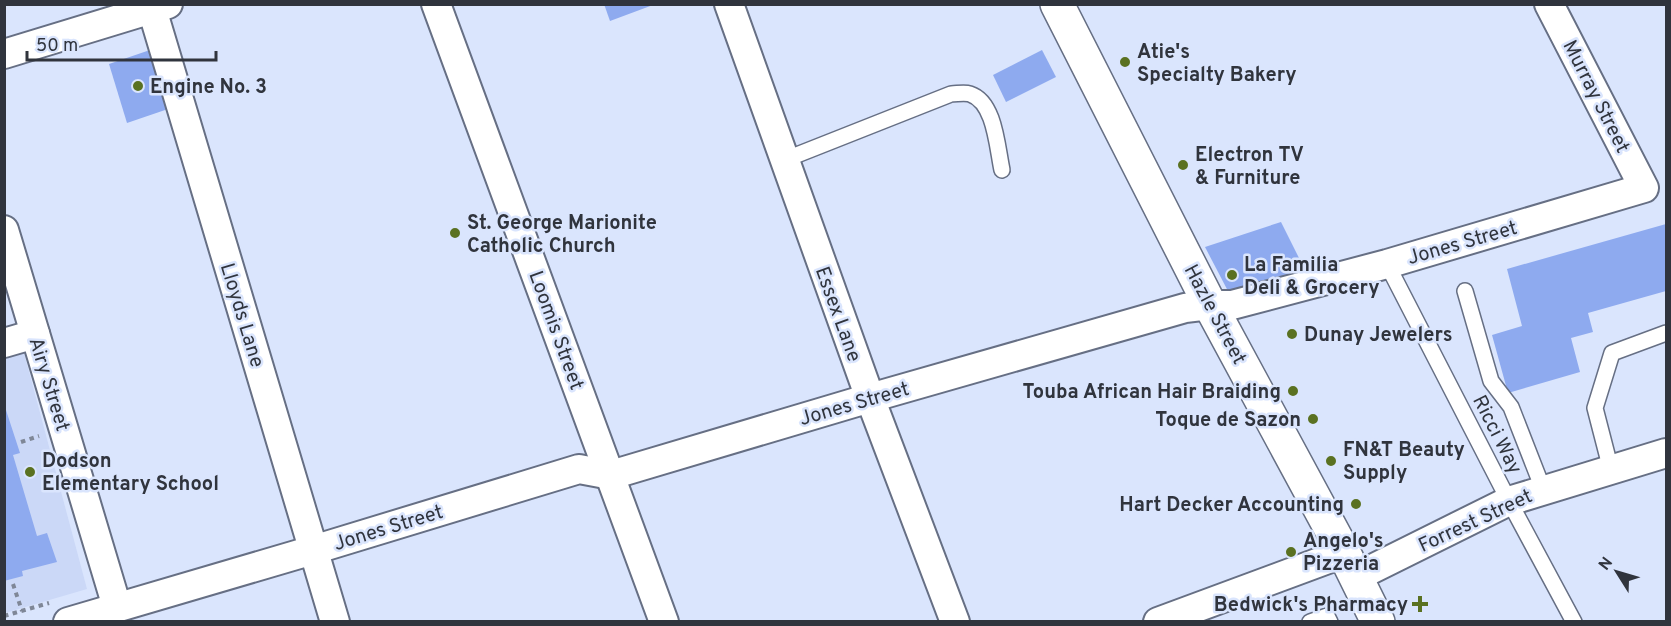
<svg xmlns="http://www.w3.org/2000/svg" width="1671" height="626" font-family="Overpass,sans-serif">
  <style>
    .built { fill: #cbd8f7 }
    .building { fill: #8eaaef }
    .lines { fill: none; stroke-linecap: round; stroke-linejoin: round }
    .lane-casing { stroke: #666f84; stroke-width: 18 }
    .street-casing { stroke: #666f84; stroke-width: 32 }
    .secondary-casing { stroke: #666f84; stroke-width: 36 }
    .path { stroke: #7f8797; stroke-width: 4; stroke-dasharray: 4.5 4.5; stroke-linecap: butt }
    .lane { stroke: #fff; stroke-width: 15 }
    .street { stroke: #fff; stroke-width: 28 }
    .secondary { stroke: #fff; stroke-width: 33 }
    .poi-dot { fill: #5a7121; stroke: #dae5fd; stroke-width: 2 }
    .labels { text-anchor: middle; stroke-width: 5; stroke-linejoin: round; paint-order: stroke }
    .poi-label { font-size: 20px; font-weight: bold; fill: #30343d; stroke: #dae5fd; text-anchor: start }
    .street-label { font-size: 20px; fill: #30343d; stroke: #dae5fd }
  </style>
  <rect width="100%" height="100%" fill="#dae5fd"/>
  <polygon class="built" points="23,349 87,589 5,613 4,356"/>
  <g class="building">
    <polygon points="604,4 653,4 653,5 610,21"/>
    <polygon points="150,50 168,109 127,123 109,64"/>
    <polygon points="1042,50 1056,77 1006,102 993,75"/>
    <polygon points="1281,222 1305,270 1229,293 1205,247"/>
    <polygon points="1666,224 1666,291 1588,313 1593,332 1571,338 1580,372 1508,393 1492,335 1522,326 1507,269"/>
    <polygon points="4,404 20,453 13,455 37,536 47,533 57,562 22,571 23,576 4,581"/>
  </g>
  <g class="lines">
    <g class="lane-casing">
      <g id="lane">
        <path d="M784,160L951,94C957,94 964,92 970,94C995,102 997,147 1002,170"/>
        <polyline points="1387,264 1509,501 1574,622"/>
        <polyline points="1465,291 1491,381 1511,407 1543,489"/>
        <polyline points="1611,470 1595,408 1612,353 1666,333"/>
        <polyline points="1310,622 1327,616 1330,622"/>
      </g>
    </g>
    <g class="street-casing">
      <g id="street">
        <polyline points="436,4 664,622"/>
        <polyline points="729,4 870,398 955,622"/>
        <polyline points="152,9 335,622"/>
        <polyline points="4,54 168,4"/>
        <polyline points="4,230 117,607"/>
        <polyline points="4,343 35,334"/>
        <polyline points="1356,577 1509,501 1666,453"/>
        <polyline points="68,622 313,550 579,469 611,475 870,398 1185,308 1210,305 1232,305 1387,264 1644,188 1549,4"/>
        <polyline points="1158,622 1344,553"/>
      </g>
    </g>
    <g class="secondary-casing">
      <polyline id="secondary" points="1057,4 1210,305 1344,553 1378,622"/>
    </g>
    <g class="path">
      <polyline points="21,442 39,436"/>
      <polyline points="13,584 22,611"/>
      <polyline points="4,616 49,603"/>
    </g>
    <use href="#lane" class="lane"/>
    <use href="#street" class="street"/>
    <use href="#secondary" class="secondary"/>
  </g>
  <g class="poi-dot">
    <circle cx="1125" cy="62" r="6"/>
    <circle cx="138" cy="86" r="6"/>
    <circle cx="1183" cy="165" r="6"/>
    <circle cx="455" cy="233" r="6"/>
    <circle cx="1232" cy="275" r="6"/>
    <circle cx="1292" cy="334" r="6"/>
    <circle cx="1293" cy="391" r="6"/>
    <circle cx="1313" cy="419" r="6"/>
    <circle cx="1331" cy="461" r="6"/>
    <circle cx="30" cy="472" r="6"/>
    <circle cx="1356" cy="504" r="6"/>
    <circle cx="1291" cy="552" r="6"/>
    <path d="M1417 595h6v6h6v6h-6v6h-6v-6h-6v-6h6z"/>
  </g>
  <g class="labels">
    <g class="poi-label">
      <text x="1137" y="58">Atie's<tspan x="1137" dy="23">Specialty Bakery</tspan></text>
      <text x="150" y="93">Engine No. 3</text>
      <text x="1195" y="161">Electron TV<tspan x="1195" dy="23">&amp; Furniture</tspan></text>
      <text x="467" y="229">St. George Marionite<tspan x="467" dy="23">Catholic Church</tspan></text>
      <text x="1244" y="271">La Familia<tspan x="1244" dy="23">Deli &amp; Grocery</tspan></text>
      <text x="1304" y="341">Dunay Jewelers</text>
      <text x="1281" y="398" text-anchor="end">Touba African Hair Braiding</text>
      <text x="1301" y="426" text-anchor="end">Toque de Sazon</text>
      <text x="1343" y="456">FN&amp;T Beauty<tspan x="1343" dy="23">Supply</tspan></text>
      <text x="42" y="467">Dodson<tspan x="42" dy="23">Elementary School</tspan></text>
      <text x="1344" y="511" text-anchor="end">Hart Decker Accounting</text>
      <text x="1303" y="547">Angelo's<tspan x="1303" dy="23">Pizzeria</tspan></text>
      <text x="1408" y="611" text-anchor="end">Bedwick's Pharmacy</text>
    </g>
    <g class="street-label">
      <text transform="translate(1597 96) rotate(63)" y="7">Murray Street</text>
      <text transform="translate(1462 242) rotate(-16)" y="7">Jones Street</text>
      <text transform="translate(839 314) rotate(70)" y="7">Essex Lane</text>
      <text transform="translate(1216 314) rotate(62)" y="7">Hazle Street</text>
      <text transform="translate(243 315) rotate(73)" y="7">Lloyds Lane</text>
      <text transform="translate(557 330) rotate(70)" y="7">Loomis Street</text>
      <text transform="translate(50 384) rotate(73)" y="7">Airy Street</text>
      <text transform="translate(854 403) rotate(-16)" y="7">Jones Street</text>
      <text transform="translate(1498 434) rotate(63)" y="7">Ricci Way</text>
      <text transform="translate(1475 520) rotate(-25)" y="7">Forrest Street</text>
      <text transform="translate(388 527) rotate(-17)" y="7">Jones Street</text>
    </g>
  </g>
  <rect width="1671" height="626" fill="none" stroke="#30343d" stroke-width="12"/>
  <g transform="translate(1617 572) rotate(307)" stroke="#dae5fd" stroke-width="4.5" paint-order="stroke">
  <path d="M0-4.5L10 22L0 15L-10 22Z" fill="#30343d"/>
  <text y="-9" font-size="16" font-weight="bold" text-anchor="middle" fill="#30343d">N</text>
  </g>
  <path d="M27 51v9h189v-9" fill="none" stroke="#30343d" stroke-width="3"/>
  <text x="36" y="51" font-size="18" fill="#30343d" stroke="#dae5fd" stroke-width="4.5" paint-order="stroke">50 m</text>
</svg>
